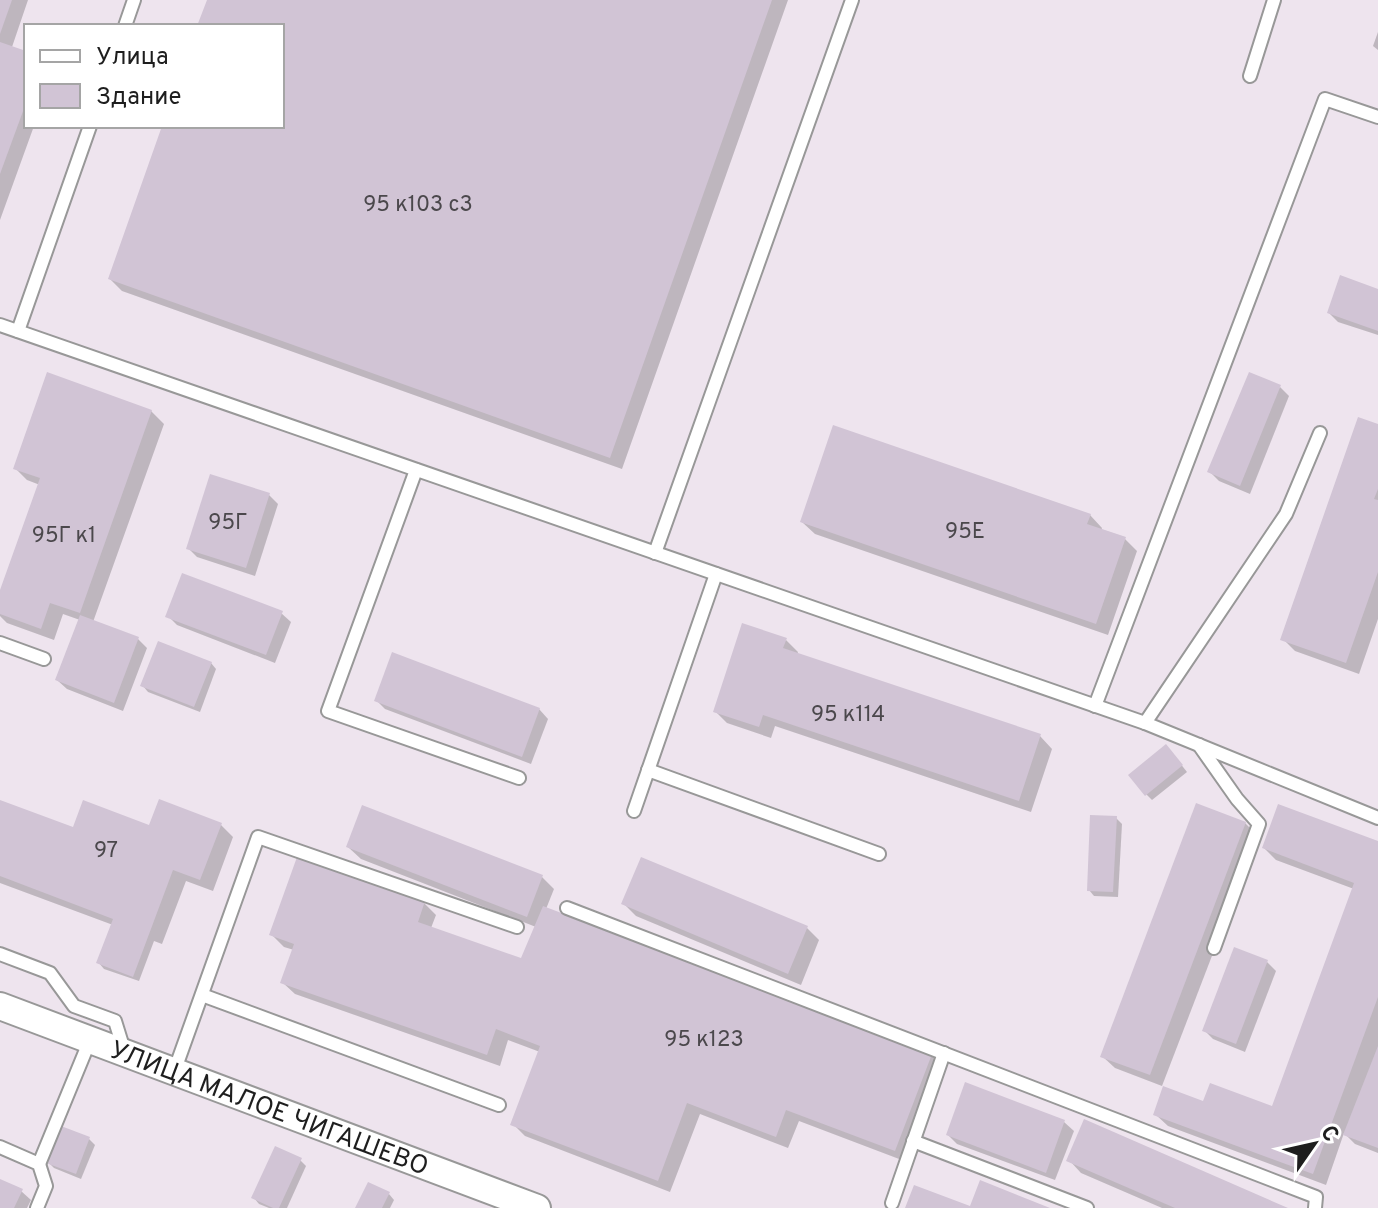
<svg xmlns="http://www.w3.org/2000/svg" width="1378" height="1208" font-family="Overpass,sans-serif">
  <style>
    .shadow { fill: #0003 }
    .building { fill: #d1c4d5 }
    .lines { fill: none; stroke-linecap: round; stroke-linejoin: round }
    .service-casing { stroke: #989898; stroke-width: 16 }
    .minor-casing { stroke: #989898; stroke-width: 30 }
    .service { stroke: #fff; stroke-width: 12 }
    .minor { stroke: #fff; stroke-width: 26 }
    .labels { text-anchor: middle; stroke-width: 7; stroke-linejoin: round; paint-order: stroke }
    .number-label { font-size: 22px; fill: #4b484c }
    .street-label { font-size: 26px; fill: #1e1e1e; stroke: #fff }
  </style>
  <rect width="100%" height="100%" fill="#eee4ee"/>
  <g class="shadow">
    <polygon points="0,0 28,0 12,47 26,54 26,126 34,126 0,220"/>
    <polygon points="209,0 788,0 622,469 122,291 110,279 164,126 282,126 282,26 199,26"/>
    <polygon points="1378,32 1378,50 1373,46"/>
    <polygon points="1378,291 1378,335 1338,322 1329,313"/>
    <polygon points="1280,387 1289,396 1250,494 1219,481 1210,472"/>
    <polygon points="151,411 164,424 93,622 138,639 147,648 123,711 67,689 57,680 80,620 63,614 54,640 7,623 0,616 0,596 40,485 27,480 15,468"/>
    <polygon points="1378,426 1378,619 1359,674 1295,651 1283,639"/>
    <polygon points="269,495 278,504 255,576 197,557 188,548"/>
    <polygon points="1090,515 1102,528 1101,531 1125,539 1137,551 1108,635 815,534 802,522"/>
    <polygon points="281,613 291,622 275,663 177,625 168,616"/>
    <polygon points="786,640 798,652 797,655 1040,736 1052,749 1031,812 775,726 771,738 727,723 715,711"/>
    <polygon points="211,663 216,669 200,712 148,692 143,686"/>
    <polygon points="376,700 539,709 548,719 531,764 385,709"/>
    <polygon points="1172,753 1187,772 1152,800 1146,794"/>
    <polygon points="0,802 74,830 221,825 233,837 213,891 186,881 162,944 154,941 139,981 104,969 99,963 113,925 0,883"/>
    <polygon points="1116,818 1122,824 1118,897 1094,896 1089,890"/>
    <polygon points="1245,823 1258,836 1162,1086 1115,1068 1102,1056"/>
    <polygon points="1378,843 1378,1153 1355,1144 1344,1133 1326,1185 1168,1126 1155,1114 1204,1104 1273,1109 1354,889 1276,860 1264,848"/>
    <polygon points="348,847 542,877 554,889 546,909 931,1055 943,1068 907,1162 799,1121 788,1148 700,1114 670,1192 525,1136 513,1124 540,1052 508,1040 500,1066 295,994 282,982 294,950 284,947 272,935 424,903 436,915 431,928 522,960 536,927 361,859"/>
    <polygon points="624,904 807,928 819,940 801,985 636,916"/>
    <polygon points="1267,962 1276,971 1245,1052 1213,1039 1204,1030"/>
    <polygon points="966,1085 1064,1122 1074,1131 1055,1180 957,1144 948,1135"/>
    <polygon points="89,1139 95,1145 81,1179 54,1168 49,1163"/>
    <polygon points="300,1160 306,1166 287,1208 269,1208 259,1204 254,1198"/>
    <polygon points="1069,1160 1283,1208 1162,1208 1081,1173"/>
    <polygon points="0,1181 21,1191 31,1200 27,1208 0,1208"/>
    <polygon points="389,1194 394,1200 390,1208 357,1208"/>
  </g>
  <g class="building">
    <polygon points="0,0 12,0 0,34"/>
    <polygon points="207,0 772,0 610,458 108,279 162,126 282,126 282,26 197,26"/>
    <polygon points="0,42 26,51 26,103 0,174"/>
    <polygon points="1340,275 1378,289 1378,331 1327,313"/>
    <polygon points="47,372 152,410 80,613 50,603 41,629 0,614 0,590 40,478 13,469"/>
    <polygon points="1249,372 1281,385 1240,486 1207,472"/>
    <polygon points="1358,417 1378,424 1378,489 1374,499 1378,500 1378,572 1346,663 1280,640"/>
    <polygon points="833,425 1091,514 1087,524 1126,537 1096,624 800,522"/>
    <polygon points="210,474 270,493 246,568 186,549"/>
    <polygon points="182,573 283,611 266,655 165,617"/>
    <polygon points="80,615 139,637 114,703 55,680"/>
    <polygon points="742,623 787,638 783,648 1041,734 1019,801 763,715 759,727 713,712"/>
    <polygon points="158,641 212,662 194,707 140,686"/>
    <polygon points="392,652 540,708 522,757 374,701"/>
    <polygon points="1166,744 1183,765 1145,796 1128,775"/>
    <polygon points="159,799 222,823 200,880 173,870 133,977 96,963 113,919 0,876 0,800 73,827 83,800 149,825"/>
    <polygon points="1196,803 1246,822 1150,1075 1100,1057"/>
    <polygon points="1278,804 1378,841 1378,997 1313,1174 1153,1115 1163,1086 1203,1101 1210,1083 1272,1106 1354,883 1262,848"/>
    <polygon points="362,805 543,875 527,917 346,847"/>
    <polygon points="1090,815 1117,816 1113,892 1087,891"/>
    <polygon points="297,857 425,901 418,922 521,958 543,906 932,1054 895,1151 786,1110 776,1137 687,1103 658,1181 510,1125 540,1046 496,1029 487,1055 280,983 294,944 269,935"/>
    <polygon points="641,857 808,926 788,974 621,904"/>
    <polygon points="1234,947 1268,960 1236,1044 1202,1031"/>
    <polygon points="1378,1046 1378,1148 1343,1135"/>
    <polygon points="965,1082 1065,1120 1046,1173 946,1135"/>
    <polygon points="1084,1119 1288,1208 1175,1208 1066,1161"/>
    <polygon points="61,1126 90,1137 76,1174 46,1163"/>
    <polygon points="275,1146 302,1158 279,1208 273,1208 251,1198"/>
    <polygon points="0,1179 23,1189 14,1208 0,1208"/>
    <polygon points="980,1180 1050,1208 905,1208 914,1185 970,1206"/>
    <polygon points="368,1182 390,1192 382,1208 355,1208"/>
  </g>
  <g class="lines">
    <g class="service-casing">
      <g id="service">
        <polyline points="125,26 134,0"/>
        <polyline points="1250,76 1274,0"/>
        <polyline points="0,325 1145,723 1378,818"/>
        <polyline points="18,331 90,126"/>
        <polyline points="416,470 328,711 519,778"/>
        <polyline points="655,553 852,0"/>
        <polyline points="0,643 44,659"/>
        <polyline points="1095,706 1325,99 1378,117"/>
        <polyline points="1145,723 1286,514 1320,433"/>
        <polyline points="1199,745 1237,799 1259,824 1214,948"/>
        <polyline points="648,770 879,854"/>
        <polyline points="634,811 716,574"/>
        <polyline points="567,908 1316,1197 1315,1208"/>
        <polyline points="0,954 50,973 74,1006 115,1021 124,1050"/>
        <polyline points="202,995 499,1105"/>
        <polyline points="174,1072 258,837 517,927"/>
        <polyline points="913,1141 1087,1208"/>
        <polyline points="0,1147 39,1164 46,1186 37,1208"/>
        <polyline points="39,1164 90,1040"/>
        <polyline points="892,1203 944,1053"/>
      </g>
    </g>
    <g class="minor-casing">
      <g id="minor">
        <path id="s1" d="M0,1006L537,1208"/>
      </g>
    </g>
    <use href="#service" class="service"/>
    <use href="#minor" class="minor"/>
  </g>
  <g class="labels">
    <g class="number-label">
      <text x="418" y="211">95 к103 с3</text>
      <text x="228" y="529">95Г</text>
      <text x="965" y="538">95Е</text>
      <text x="64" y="542">95Г к1</text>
      <text x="848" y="721">95 к114</text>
      <text x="106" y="857">97</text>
      <text x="704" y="1046">95 к123</text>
    </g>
    <g class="street-label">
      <text dy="9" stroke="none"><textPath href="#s1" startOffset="288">УЛИЦА МАЛОЕ ЧИГАШЕВО</textPath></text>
    </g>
  </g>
  <rect x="24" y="24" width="260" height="104" fill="#ffffff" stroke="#a5a5a5" stroke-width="2"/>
  <rect x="40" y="50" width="40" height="12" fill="#ffffff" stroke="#a5a5a5" stroke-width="2"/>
  <text x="96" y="64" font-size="24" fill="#1e1e1e">Улица</text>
  <rect x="40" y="84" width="40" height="24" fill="#d1c4d5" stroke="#a5a5a5" stroke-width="2"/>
  <text x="96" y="104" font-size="24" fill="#1e1e1e">Здание</text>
  <g transform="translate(1314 1144) rotate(56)" stroke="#ffffff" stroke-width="6" paint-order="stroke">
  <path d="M0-6L14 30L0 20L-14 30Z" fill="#1e1e1e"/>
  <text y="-12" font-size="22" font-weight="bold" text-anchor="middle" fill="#1e1e1e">С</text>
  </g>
</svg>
